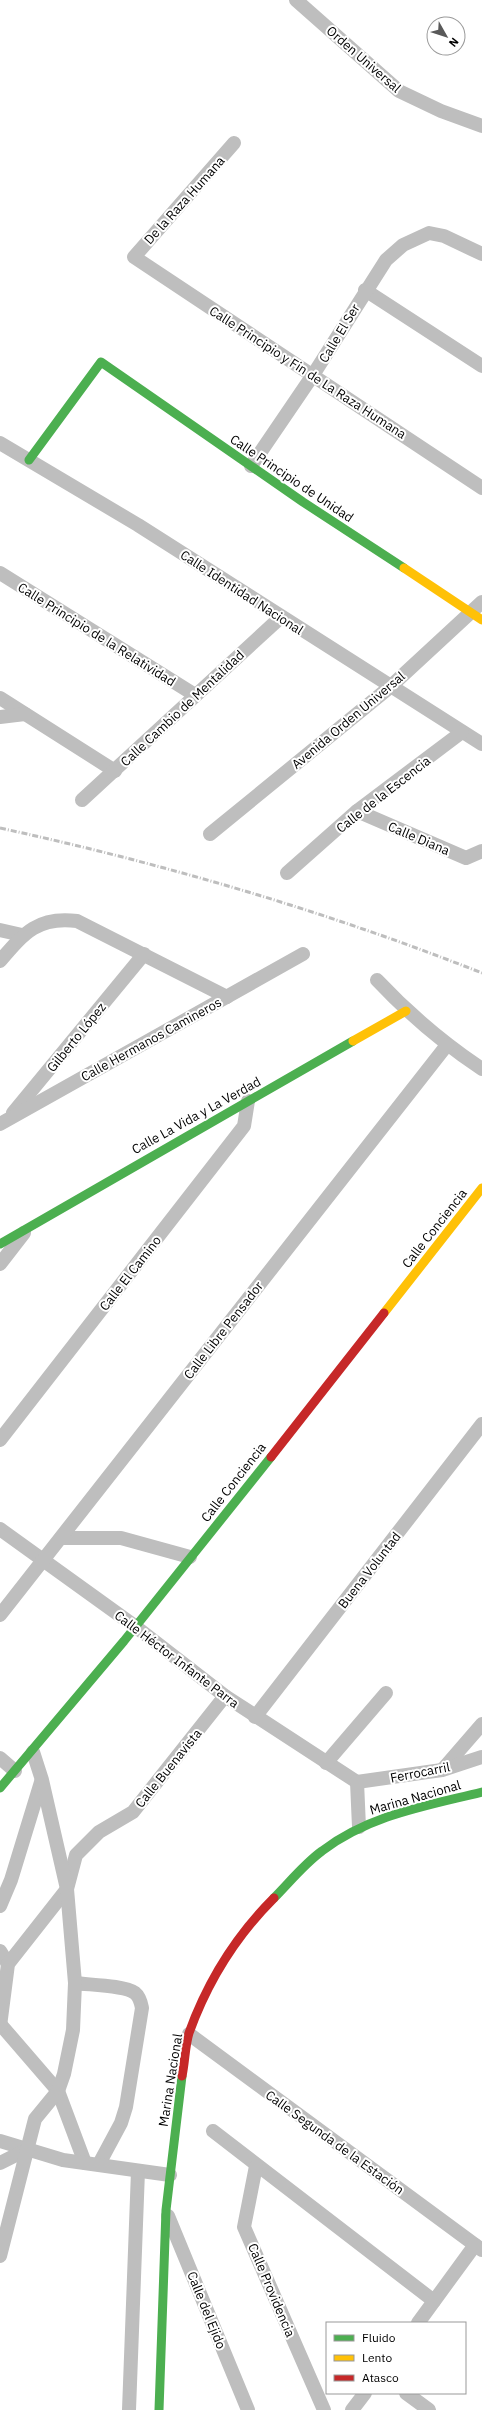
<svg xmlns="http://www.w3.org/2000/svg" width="482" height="2410" font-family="'IBM Plex Sans',sans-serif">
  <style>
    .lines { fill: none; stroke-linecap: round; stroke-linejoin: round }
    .street { stroke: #bebebe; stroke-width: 14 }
    .fast { stroke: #4caf50; stroke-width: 9 }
    .slow { stroke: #ffc107; stroke-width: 9 }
    .jam { stroke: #c62828; stroke-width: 9 }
    .rail { stroke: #bebebe; stroke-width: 3; stroke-dasharray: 6 2 1 2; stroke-linecap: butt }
    .labels { text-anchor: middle; stroke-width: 4; stroke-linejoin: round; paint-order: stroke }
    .street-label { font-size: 13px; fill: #000; stroke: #fff }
  </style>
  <rect width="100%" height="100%" fill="#fff"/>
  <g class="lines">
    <g class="street">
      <polyline points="296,0 399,91 441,111 482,126"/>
      <polyline points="234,143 134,257 482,488"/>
      <polyline points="365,290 482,366"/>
      <polyline points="0,443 138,525 482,744"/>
      <polyline points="251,466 313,375 386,260 403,245 429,233 444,236 482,254"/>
      <polyline points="0,573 195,695"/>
      <polyline points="0,698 115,771"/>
      <polyline points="0,717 25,714"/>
      <polyline points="82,800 281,617"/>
      <polyline points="357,811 466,858 482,851"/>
      <polyline points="210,834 390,687 482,602"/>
      <polyline points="287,873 357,811 462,732"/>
      <polyline points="0,930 22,935"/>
      <path d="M0,961C24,933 38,916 77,921L227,997"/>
      <path d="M377,980C409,1014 443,1043 482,1069"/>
      <polyline points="13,1113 144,954"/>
      <polyline points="0,1124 303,954"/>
      <polyline points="0,1264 24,1233"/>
      <polyline points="0,1440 244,1126 248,1101"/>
      <polyline points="0,1529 136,1627 225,1696 357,1782"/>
      <polyline points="61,1538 121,1538 190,1557"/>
      <polyline points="0,1615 447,1045"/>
      <polyline points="255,1717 482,1424"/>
      <polyline points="0,1758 15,1771"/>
      <polyline points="326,1763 386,1693"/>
      <polyline points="443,1769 482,1724"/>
      <polyline points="357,1782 442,1770 482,1757"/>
      <polyline points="357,1782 359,1827"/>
      <polyline points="0,1906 11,1880 41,1782"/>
      <polyline points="0,1951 8,1964"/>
      <path d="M75,1983C89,1985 124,1985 135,1993C140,1997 141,2003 142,2008L126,2107L121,2123L99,2164"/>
      <polyline points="1,2025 58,2091 85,2163"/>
      <polyline points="0,2026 8,1964 67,1889 76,1855 99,1832 133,1812 225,1696"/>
      <polyline points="189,2034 482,2250"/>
      <polyline points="213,2131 434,2301"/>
      <polyline points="0,2141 63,2160 170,2175"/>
      <polyline points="0,2163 26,2150"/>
      <polyline points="256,2166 244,2227 324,2410"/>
      <polyline points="168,2216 248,2410"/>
      <polyline points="0,2256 35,2119 58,2091 64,2074 73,2030 75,1983 67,1889 42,1780 33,1752"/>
      <polyline points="418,2323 475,2245"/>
      <polyline points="406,2393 429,2410"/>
      <polyline points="129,2410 138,2171"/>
      <polyline points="352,2410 365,2393"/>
    </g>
    <g class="fast">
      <polyline points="29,460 101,362 303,502 404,568"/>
      <polyline points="0,1244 353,1041"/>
      <polyline points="0,1788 124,1641 271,1457"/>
      <path d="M274,1898C289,1883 304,1864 322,1851C369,1815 426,1806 482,1792"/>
      <polyline points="159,2410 166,2210 182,2076"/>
    </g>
    <g class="slow">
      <polyline points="404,568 482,620"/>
      <polyline points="353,1041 406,1011"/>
      <polyline points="384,1313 482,1188"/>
    </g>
    <g class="jam">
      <polyline points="271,1457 384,1313"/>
      <path d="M182,2076C185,2062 185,2046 189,2033C207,1983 236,1936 274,1898"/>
    </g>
    <path class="rail" d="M0,828C165,864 325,911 482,973"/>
  </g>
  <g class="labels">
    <g class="street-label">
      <text transform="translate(364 59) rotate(41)" y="5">Orden Universal</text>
      <text transform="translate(184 200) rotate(-48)" y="5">De la Raza Humana</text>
      <text transform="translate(339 333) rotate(-59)" y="5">Calle El Ser</text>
      <text transform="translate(308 372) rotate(33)" y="5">Calle Principio y Fin de La Raza Humana</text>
      <text transform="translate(292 478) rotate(34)" y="5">Calle Principio de Unidad</text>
      <text transform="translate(242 592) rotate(33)" y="5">Calle Identidad Nacional</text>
      <text transform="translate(97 634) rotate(32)" y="5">Calle Principio de la Relatividad</text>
      <text transform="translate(182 708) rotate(-43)" y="5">Calle Cambio de Mentalidad</text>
      <text transform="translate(348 720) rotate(-40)" y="5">Avenida Orden Universal</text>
      <text transform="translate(383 794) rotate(-38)" y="5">Calle de la Escencia</text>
      <text transform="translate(419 838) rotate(23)" y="5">Calle Diana</text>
      <text transform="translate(76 1037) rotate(-51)" y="5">Gilberto López</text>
      <text transform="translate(151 1039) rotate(-29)" y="5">Calle Hermanos Camineros</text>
      <text transform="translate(196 1115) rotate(-29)" y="5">Calle La Vida y La Verdad</text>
      <text transform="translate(434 1228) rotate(-52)" y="5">Calle Conciencia</text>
      <text transform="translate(130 1273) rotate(-52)" y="5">Calle El Camino</text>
      <text transform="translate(223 1330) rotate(-52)" y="5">Calle Libre Pensador</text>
      <text transform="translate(233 1482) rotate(-52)" y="5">Calle Conciencia</text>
      <text transform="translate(369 1570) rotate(-52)" y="5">Buena Voluntad</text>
      <text transform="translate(177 1659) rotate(37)" y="5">Calle Héctor Infante Parra</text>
      <text transform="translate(168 1768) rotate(-51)" y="5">Calle Buenavista</text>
      <text transform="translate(420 1772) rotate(-11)" y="5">Ferrocarril</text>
      <text transform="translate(415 1797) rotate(-16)" y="5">Marina Nacional</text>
      <text transform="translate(170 2080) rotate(-81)" y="5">Marina Nacional</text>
      <text transform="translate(335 2142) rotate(36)" y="5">Calle Segunda de la Estación</text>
      <text transform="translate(272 2290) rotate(67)" y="5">Calle Providencia</text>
      <text transform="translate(207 2310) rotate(68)" y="5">Calle del Ejido</text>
    </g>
  </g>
  <rect x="326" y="2322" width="140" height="72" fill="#ffffff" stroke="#999999"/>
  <rect x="334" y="2335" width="20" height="6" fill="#4caf50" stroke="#999999"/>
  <text x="362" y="2342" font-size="12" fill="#000000">Fluido</text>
  <rect x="334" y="2355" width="20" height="6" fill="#ffc107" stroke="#999999"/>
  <text x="362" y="2362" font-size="12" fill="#000000">Lento</text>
  <rect x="334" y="2375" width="20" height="6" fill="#c62828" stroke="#999999"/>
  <text x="362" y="2382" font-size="12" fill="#000000">Atasco</text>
  <g transform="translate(446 36) rotate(129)"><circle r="19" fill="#ffffff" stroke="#999999"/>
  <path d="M0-3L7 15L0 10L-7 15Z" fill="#595959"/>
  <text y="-6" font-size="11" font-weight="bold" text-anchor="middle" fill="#000000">N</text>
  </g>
</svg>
